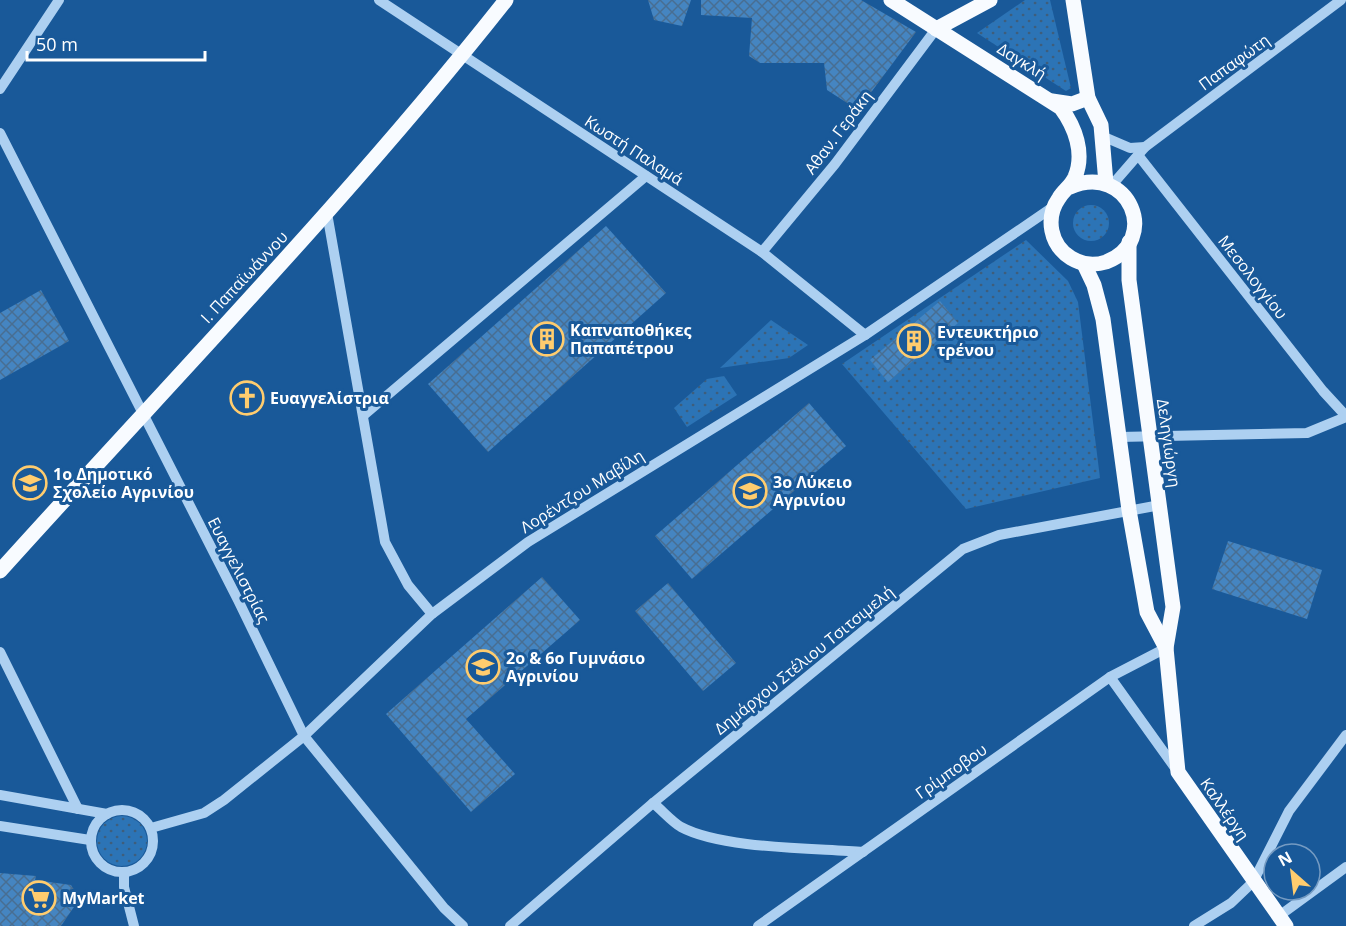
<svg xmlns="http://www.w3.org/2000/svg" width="1346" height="926" font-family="'Open Sans',sans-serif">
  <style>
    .grass { fill: url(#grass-dots) }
    .building { fill: url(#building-cross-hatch) }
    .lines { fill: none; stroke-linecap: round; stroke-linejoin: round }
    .minor { stroke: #add0f1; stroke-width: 10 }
    .major { stroke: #f8fbff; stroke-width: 15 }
    .labels { text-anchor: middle; stroke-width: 6; stroke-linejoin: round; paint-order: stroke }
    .street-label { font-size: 16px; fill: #fff; stroke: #195999 }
    .poi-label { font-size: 16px; font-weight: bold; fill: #fff; stroke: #195999; text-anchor: start }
  </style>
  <defs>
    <pattern id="grass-dots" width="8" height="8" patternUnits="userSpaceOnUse" patternTransform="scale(1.5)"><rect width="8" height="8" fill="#2c74b6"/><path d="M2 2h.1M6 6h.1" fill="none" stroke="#3e5e7c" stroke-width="1.8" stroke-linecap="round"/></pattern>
    <pattern id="building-cross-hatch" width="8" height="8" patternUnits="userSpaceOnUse" patternTransform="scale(1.5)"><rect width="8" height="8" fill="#4585c1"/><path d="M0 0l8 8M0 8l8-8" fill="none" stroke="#486e92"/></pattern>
  </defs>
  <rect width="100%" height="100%" fill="#195999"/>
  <g class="grass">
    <polygon points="1025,0 1050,0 1071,88 1066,91 977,33"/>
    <circle cx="1091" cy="223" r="18"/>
    <polygon points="1026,240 1068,281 1078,302 1100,478 966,509 842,364"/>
    <polygon points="771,320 808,345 789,358 720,368"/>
    <polygon points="724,376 737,395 687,427 674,408 707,379"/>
    <circle cx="122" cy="841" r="25"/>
  </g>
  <g class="building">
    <polygon points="648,0 691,0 682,26 654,20"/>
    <polygon points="701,0 861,0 916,32 858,110 827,90 824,63 760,63 749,56 752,18 701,15"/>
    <polygon points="606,226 666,293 488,452 428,384"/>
    <polygon points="41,290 69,341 0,380 0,313"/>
    <polygon points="940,301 958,323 888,382 870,360"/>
    <polygon points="809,403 846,446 692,579 655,536"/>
    <polygon points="1228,541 1322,570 1307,619 1212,589"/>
    <polygon points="542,577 580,620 466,719 515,774 471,812 386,714"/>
    <polygon points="668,583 736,663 703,691 635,611"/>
    <polygon points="0,873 36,876 35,880 71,885 78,896 76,904 61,926 0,926"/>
  </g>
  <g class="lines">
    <g class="minor">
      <polyline points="379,0 762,252 865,335"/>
      <polyline points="0,89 59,0"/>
      <polyline points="0,133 238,600 304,736 444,908 463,926"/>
      <polyline points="1102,136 1130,148 1145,147"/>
      <polyline points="1138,155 1323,391 1346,416"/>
      <polyline points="1112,185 1145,147 1341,0"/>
      <polyline points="327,213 385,542 408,585 432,614"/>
      <polyline points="762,252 835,164 936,29"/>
      <polyline points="364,415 646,176"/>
      <polyline points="1119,437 1307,433 1346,417"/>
      <polyline points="0,652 78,809"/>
      <polyline points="1110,677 1178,772"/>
      <polyline points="0,795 107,814"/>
      <path d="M653,803C662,810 671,821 681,827C722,849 814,848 863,852"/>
      <circle cx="122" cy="841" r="31"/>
      <polyline points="0,826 90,840"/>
      <polyline points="151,828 204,813 224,800 304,736 432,614 528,542 865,335 1053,207"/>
      <polyline points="124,872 124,887 134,926"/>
      <polyline points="1279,916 1346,867"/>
      <polyline points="510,926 653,803 963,549 999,535 1160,505"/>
      <polyline points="758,926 1110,677 1166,648"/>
      <polyline points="1194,926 1231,903 1253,882 1289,811 1346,735"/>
    </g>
    <g class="major">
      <path d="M891,0L1061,108C1075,127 1085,153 1075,177C1071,186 1064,190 1059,198C1045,218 1050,245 1071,258C1081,264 1094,266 1106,262C1161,241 1130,162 1070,187"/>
      <polyline points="1073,0 1088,98 1101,125 1106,183"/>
      <polyline points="936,29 990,0"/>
      <polyline points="1052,101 1072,104 1088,98"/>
      <polyline points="1129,242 1129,280 1173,607 1166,648 1178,772 1286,926"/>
      <polyline points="1084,264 1094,285 1103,319 1129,510 1147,612 1166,648"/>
      <path d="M0,571C170,382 348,200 506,0"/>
    </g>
  </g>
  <defs>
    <g id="building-ring" transform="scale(1.725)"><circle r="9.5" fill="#195999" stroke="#ffcc6e" stroke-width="1.5"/><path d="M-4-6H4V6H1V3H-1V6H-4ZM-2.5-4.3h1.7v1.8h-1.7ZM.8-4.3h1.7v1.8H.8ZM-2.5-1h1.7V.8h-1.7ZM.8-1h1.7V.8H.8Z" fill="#ffcc6e"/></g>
    <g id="church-ring" transform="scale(1.725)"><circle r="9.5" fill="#195999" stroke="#ffcc6e" stroke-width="1.5"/><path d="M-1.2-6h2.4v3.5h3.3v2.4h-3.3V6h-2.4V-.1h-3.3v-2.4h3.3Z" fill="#ffcc6e"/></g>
    <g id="school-ring" transform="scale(1.725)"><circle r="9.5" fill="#195999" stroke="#ffcc6e" stroke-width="1.5"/><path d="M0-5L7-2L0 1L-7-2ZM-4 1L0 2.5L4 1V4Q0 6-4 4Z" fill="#ffcc6e"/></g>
    <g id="supermarket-ring" transform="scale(1.725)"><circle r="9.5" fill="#195999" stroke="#ffcc6e" stroke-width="1.5"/><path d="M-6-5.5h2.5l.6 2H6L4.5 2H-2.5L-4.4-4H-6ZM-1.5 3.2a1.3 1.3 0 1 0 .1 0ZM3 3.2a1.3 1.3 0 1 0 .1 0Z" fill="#ffcc6e"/></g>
  </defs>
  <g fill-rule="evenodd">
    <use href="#building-ring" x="547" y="339"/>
    <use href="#building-ring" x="914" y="341"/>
    <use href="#church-ring" x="247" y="398"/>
    <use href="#school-ring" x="30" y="483"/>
    <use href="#school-ring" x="750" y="491"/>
    <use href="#school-ring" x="483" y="667"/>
    <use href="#supermarket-ring" x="39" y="898"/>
  </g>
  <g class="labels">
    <g class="street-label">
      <text transform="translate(1022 61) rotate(32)" y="6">Δαγκλή</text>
      <text transform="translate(1234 62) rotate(-36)" y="6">Παπαφώτη</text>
      <text transform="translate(838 132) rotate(-53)" y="6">Αθαν. Γεράκη</text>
      <text transform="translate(634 150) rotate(33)" y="6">Κωστή Παλαμά</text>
      <text transform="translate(244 277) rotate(-47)" y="6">Ι. Παπαϊωάννου</text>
      <text transform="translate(1253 277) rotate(52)" y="6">Μεσολογγίου</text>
      <text transform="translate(1169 443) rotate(82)" y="6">Δεληγιώργη</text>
      <text transform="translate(582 491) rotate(-32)" y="6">Λορέντζου Μαβίλη</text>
      <text transform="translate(239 570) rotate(63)" y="6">Ευαγγελιστρίας</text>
      <text transform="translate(804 660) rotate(-39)" y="6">Δημάρχου Στέλιου Τσιτσιμελή</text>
      <text transform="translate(951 771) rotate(-35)" y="6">Γρίμποβου</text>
      <text transform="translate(1225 809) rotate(55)" y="6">Καλλέργη</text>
    </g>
    <g class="poi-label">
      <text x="570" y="336">Καπναποθήκες<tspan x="570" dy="18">Παπαπέτρου</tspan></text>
      <text x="937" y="338">Εντευκτήριο<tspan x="937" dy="18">τρένου</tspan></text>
      <text x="270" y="404">Ευαγγελίστρια</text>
      <text x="53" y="480">1ο Δημοτικό<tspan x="53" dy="18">Σχολείο Αγρινίου</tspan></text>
      <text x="773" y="488">3ο Λύκειο<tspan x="773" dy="18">Αγρινίου</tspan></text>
      <text x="506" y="664">2ο &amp; 6ο Γυμνάσιο<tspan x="506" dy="18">Αγρινίου</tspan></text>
      <text x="62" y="904">MyMarket</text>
    </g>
  </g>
  <g transform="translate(1292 872) rotate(332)"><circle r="28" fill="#195999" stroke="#759bc2" stroke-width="1.5"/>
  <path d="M0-4.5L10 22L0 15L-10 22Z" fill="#ffcc6e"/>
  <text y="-9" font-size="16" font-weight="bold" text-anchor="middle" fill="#ffffff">N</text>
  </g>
  <path d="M27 51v9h178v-9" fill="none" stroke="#ffffff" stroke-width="3"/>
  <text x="36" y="51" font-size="18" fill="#ffffff" stroke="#195999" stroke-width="4.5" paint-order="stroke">50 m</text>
</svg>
